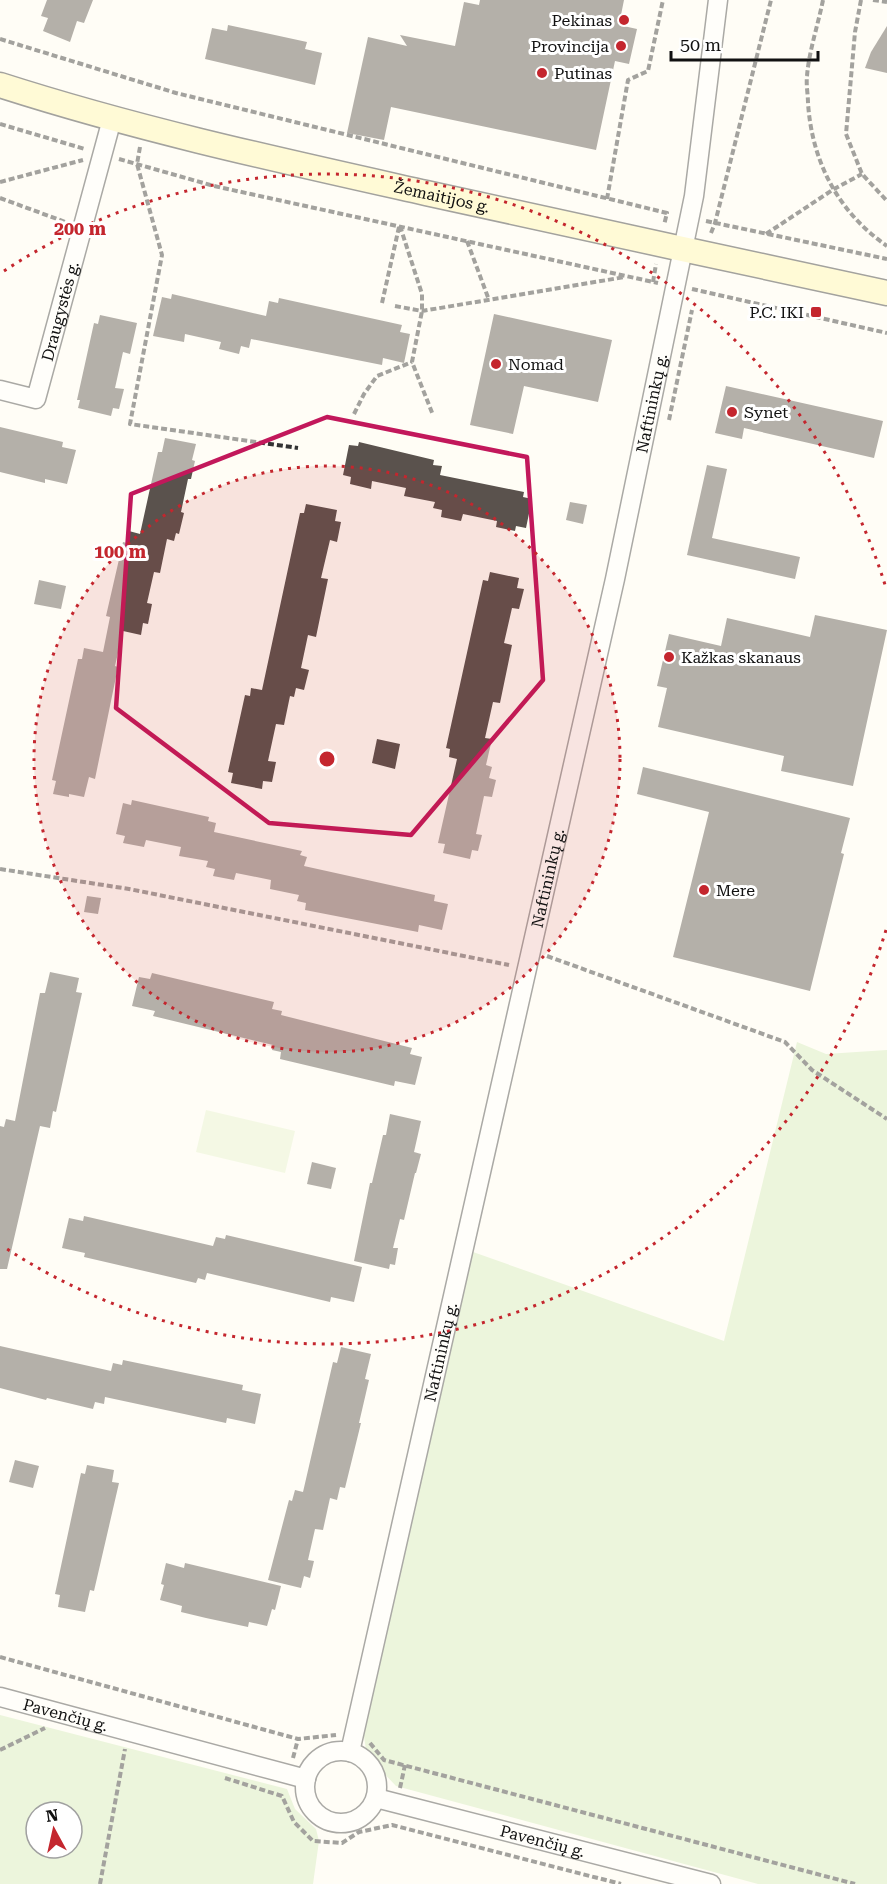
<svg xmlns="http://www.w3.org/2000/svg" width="887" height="1884" font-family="'Roboto Serif',serif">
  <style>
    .green { fill: #d5ebbd; fill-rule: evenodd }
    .pitch { fill: #e6f2cf }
    .building { fill: #5a524d }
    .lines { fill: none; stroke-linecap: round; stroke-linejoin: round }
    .minor-casing { stroke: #444; stroke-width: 21 }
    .secondary-casing { stroke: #333; stroke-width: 27 }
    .path { stroke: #333; stroke-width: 4; stroke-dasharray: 6 3; stroke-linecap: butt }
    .minor { stroke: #fff; stroke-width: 18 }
    .secondary { stroke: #fff6b0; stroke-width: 24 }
    .marked { fill: none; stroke: #c2185b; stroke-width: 4.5; stroke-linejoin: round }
    .ring { fill: none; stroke: #c4262e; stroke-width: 3; stroke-dasharray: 3 6 }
    .poi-dot { fill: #c4262e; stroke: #fff; stroke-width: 2 }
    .labels { text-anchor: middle; stroke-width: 6; stroke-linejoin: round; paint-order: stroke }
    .poi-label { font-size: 16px; fill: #111; stroke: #fff; text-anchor: start }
    .street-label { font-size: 16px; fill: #111; stroke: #fff }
    .centre { fill: #c4262e; stroke: #fff; stroke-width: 3 }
    .ring-label { font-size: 18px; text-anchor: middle; font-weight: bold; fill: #c4262e; stroke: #fff; stroke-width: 6; stroke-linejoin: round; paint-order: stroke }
  </style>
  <rect width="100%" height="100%" fill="#fffdf5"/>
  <g class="green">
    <polygon points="797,1042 826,1054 887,1050 887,1884 758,1884 396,1786 377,1766 366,1750 363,1730 473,1252 724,1341"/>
    <path d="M0,1715L287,1789L295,1809L316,1829L319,1841L313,1884H0ZM36,1812H72V1848H36Z"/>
  </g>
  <polygon class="pitch" points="206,1110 295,1131 285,1173 196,1152"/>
  <g class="building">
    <polygon points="47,0 93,0 84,23 77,21 70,42 43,31 48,18 41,16"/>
    <polygon points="480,0 624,0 619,25 637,29 629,64 615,61 596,150 391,107 384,140 347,133 368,37 407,46 400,35 455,46 464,2 479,5"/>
    <polygon points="228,25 307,42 305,49 322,53 315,85 205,59 212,28 227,31"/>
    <polygon points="887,26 887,73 865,68 871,52"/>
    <polygon points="172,294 266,316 269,301 278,303 279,298 402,325 400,332 410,334 404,363 383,358 382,365 251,339 249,348 241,346 239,354 219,349 221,342 185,334 184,342 153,336 162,297 171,299"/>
    <polygon points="494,314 612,340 598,402 524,386 513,434 470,425"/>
    <polygon points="100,315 137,323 130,354 123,352 115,388 124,389 119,409 113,408 111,416 78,408 80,400 77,400 94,323 98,324"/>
    <polygon points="726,386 883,421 874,458 744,428 742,439 715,433"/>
    <polygon points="0,427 63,442 62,447 76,450 67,484 45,479 45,483 0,472"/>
    <polygon points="165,438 196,444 192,460 195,461 191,479 188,479 181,512 184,513 179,534 176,533 174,541 167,539 160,573 154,572 147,603 152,604 148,624 143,623 141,635 123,631 115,666 118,667 95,779 89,777 84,797 69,794 69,797 53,794 56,781 52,780 78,659 82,659 84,648 103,652 110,617 106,616 123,542 127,543 129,531 140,534 158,452 162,452"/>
    <polygon points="359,442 434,460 433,465 442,466 440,475 524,492 523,497 532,499 526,528 516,526 515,531 496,527 497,521 463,514 461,521 441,517 442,510 433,508 435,502 404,496 406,488 372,481 371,489 350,484 351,477 343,475 349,445 358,446"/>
    <polygon points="707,465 727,469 712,538 800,557 795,579 687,555"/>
    <polygon points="570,502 587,505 583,524 566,520"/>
    <polygon points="306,504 337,510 335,521 341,522 337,542 330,540 321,578 328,579 316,637 308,635 301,668 309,670 304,690 296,688 294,697 290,696 284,725 276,724 268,761 276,762 272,782 263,781 262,789 231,783 233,773 228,772 245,695 250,696 251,688 262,690 300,513 304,513"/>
    <polygon points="490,572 519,578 517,588 524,589 519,609 512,608 504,643 512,645 500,703 493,702 485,738 492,739 486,765 492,767 489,778 496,780 492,797 484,796 476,834 482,835 478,851 472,850 470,859 443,853 445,844 438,843 457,759 449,757 450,749 446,748 483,580 488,581"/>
    <polygon points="39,580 66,586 61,609 34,604"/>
    <polygon points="815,615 887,630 853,786 781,771 784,756 658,727 667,688 657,686 669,634 721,646 727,618 810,637"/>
    <polygon points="377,739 400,744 395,769 372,763"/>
    <polygon points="643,767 850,818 841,853 844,854 810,991 673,957 709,812 637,794"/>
    <polygon points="132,800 209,817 208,821 216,823 214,832 302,851 300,855 307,857 304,866 435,895 434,901 448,904 442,930 419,925 418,932 305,910 306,903 297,901 299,895 270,889 271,880 236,873 234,880 213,876 215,869 206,867 208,861 179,856 181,847 146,840 144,847 123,843 125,836 116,834 123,803 131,805"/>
    <polygon points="87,896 101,898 98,914 84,912"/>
    <polygon points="50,972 79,978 76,992 82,993 56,1112 53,1111 50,1128 40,1126 7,1269 0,1269 0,1126 4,1127 6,1119 15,1121 40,993 45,993"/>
    <polygon points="152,973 274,1002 272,1009 282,1011 281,1015 412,1048 410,1054 422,1057 415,1085 395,1081 394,1086 280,1059 281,1052 272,1050 273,1045 153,1016 155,1011 132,1006 139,977 150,979"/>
    <polygon points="390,1114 421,1121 414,1152 421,1154 416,1173 415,1173 404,1220 400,1219 393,1248 398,1248 395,1265 390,1264 389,1269 354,1261 370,1183 372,1183 383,1135 386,1135"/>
    <polygon points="312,1162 336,1168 331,1189 307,1184"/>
    <polygon points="84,1216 213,1246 216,1237 225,1239 226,1235 362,1267 354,1302 331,1297 330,1302 207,1273 205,1280 198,1278 196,1283 84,1257 85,1253 62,1248 69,1218 83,1221"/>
    <polygon points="0,1346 111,1371 113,1363 122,1365 123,1360 243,1385 242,1390 261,1394 255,1424 227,1418 226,1423 105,1397 104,1404 95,1402 93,1409 47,1398 46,1400 0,1388"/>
    <polygon points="341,1347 371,1354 365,1379 369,1380 359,1423 361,1423 345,1488 340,1487 337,1500 330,1498 323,1530 315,1529 308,1560 314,1561 310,1578 304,1576 301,1588 268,1580 289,1500 292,1501 295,1490 303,1492 333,1362 337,1363"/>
    <polygon points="15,1460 39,1466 33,1488 9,1482"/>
    <polygon points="87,1465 114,1470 112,1482 119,1483 94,1591 90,1590 85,1612 58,1607 60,1595 55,1594 81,1473 85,1474"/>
    <polygon points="166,1563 184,1568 185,1563 281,1586 275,1610 272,1609 267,1626 249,1622 248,1627 206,1618 181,1612 182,1606 160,1600 164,1585 161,1584"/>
  </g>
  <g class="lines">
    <g class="minor-casing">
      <g id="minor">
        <path id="s1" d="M0,390L36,399L112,119"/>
        <path id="s2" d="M0,1697L306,1779"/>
        <circle cx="341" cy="1787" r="36"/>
        <path id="s3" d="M350,1752L615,579L694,196L718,0"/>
        <path id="s4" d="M376,1798L711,1884"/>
      </g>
    </g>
    <g class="secondary-casing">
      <g id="secondary">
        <path id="s5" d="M0,85C140,130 283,161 426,193C580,227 733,260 887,293"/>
      </g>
    </g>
    <g class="path">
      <path d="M823,0C818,25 809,51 807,76C806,85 808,95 808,103C812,162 838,212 887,246"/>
      <polyline points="861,0 855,32 846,134 862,174 887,201"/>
      <polyline points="873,0 887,2"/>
      <polyline points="0,39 176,93 667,213 664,225"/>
      <polyline points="0,124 85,149"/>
      <polyline points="140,147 137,164 162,255 130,424 298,448"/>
      <polyline points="119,159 214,186 658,283"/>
      <polyline points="0,182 83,160"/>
      <polyline points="0,198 68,223"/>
      <polyline points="607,199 628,80 648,71 663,0"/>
      <polyline points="706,221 887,259"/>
      <polyline points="400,226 422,294 422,311 412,362 433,415"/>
      <polyline points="711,233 715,223 771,0"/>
      <polyline points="766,234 834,189 862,174"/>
      <polyline points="467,241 489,300"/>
      <polyline points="653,282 656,264"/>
      <polyline points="692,289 887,333"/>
      <polyline points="382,303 399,227"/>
      <polyline points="395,306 422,311 625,277"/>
      <polyline points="354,414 364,394 377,376 412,362"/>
      <polyline points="669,420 692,310"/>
      <polyline points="0,869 129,889 509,965"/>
      <polyline points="547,956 785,1042 812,1070 887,1119"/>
      <polyline points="0,1657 298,1739 336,1735"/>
      <polyline points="370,1743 384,1760 855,1884"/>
      <polyline points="0,1750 45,1728"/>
      <polyline points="293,1758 298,1739"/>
      <polyline points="225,1778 282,1796 294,1822 313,1841 342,1843 359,1832 392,1825 621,1884"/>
      <polyline points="400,1788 405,1765"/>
      <polyline points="100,1884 125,1749"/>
    </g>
    <use href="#minor" class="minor"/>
    <use href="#secondary" class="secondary"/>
  </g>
  <path d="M0 0H887V1884H0ZM327,417L527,457L543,680L411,835L269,823L116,708L131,494Z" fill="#fffdf5" fill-opacity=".55" fill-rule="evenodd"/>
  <path class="marked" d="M327,417L527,457L543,680L411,835L269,823L116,708L131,494Z"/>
  <circle cx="327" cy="759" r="293" fill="#c4262e" fill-opacity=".12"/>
  <g class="ring">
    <circle cx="327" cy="759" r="293"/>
    <path d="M886 930A585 585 0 0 1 4 1247M4 271A585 585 0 0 1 886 588"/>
  </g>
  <g class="poi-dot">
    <circle cx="624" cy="20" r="6"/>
    <circle cx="621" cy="46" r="6"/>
    <circle cx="542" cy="73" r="6"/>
    <rect x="810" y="306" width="12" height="12" rx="3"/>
    <circle cx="496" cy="364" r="6"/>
    <circle cx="732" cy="412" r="6"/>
    <circle cx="669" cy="657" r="6"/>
    <circle cx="704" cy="890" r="6"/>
  </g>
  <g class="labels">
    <g class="poi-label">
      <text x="612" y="26" text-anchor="end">Pekinas</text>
      <text x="609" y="52" text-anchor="end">Provincija</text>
      <text x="554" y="79">Putinas</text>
      <text x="804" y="318" text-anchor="end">P.C. IKI</text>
      <text x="508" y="370">Nomad</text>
      <text x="744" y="418">Synet</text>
      <text x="681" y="663">Kažkas skanaus</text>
      <text x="716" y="896">Mere</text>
    </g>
    <g class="street-label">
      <text dy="6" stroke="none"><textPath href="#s5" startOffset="456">Žemaitijos g.</textPath></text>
      <text dy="6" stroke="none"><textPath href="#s1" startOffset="128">Draugystės g.</textPath></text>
      <text dy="6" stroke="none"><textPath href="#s3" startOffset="1382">Naftininkų g.</textPath></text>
      <text dy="6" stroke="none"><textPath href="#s3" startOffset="896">Naftininkų g.</textPath></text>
      <text dy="6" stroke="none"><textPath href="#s3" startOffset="410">Naftininkų g.</textPath></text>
      <text dy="6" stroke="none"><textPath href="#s2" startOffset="68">Pavenčių g.</textPath></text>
      <text dy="6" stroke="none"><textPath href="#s4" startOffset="172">Pavenčių g.</textPath></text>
    </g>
  </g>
  <circle cx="327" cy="759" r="9" class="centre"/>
  <g class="ring-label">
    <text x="80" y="235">200 m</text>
    <text x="120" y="558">100 m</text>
  </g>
  <g transform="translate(54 1830) rotate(352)"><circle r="28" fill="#ffffff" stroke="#a0a0a0" stroke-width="1.5"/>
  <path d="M0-4.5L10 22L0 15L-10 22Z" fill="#c4262e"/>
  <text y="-9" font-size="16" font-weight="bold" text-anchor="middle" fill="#111111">N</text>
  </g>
  <path d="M671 51v9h147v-9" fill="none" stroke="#111111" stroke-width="3"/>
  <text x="680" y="51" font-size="18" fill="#111111" stroke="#ffffff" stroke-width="4.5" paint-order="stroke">50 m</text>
</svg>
